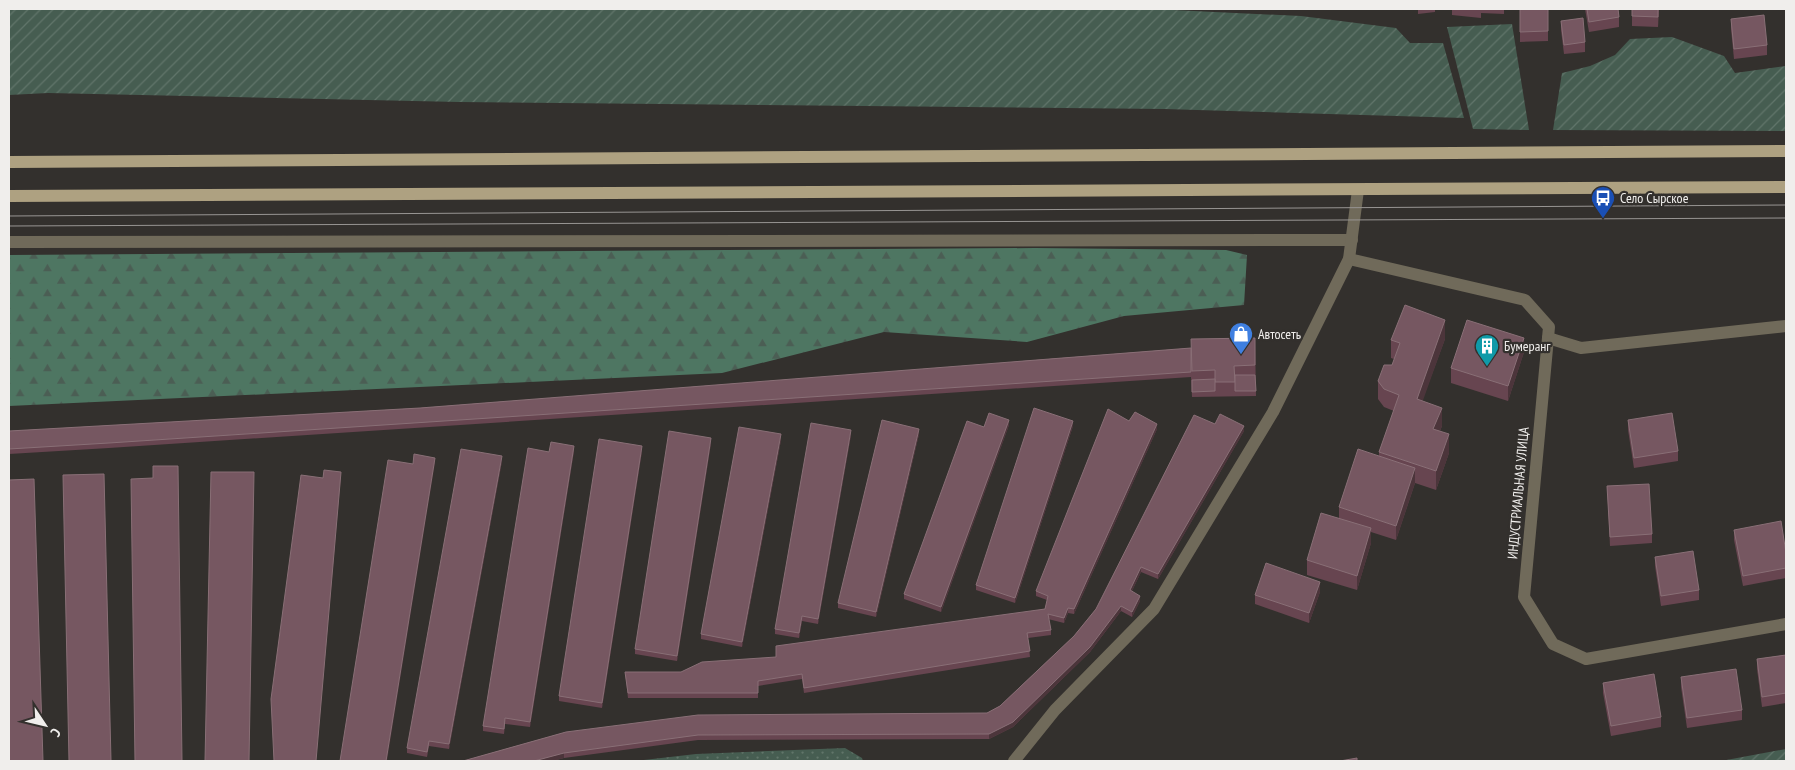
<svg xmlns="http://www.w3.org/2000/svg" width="1795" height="770" font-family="'PT Sans Narrow',sans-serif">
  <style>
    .grass { fill: url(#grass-dots) }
    .forest { fill: url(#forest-firs) }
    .garden { fill: url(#garden-furrows) }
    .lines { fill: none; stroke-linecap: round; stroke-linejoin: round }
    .minor { stroke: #706a5a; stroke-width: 12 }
    .major { stroke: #aea181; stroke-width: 12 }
    .tram { stroke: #989593; stroke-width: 1 }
    .wall { fill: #674550 }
    .shaded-wall { fill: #4c353b }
    .building { fill: #765761; stroke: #896f76 }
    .labels { text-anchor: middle; stroke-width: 4.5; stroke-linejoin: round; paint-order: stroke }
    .poi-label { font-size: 14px; fill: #f0eeec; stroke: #33302d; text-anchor: start }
    .street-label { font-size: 14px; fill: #f0eeec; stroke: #33302d }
  </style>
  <defs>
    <pattern id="grass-dots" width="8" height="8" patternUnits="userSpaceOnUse" patternTransform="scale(1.25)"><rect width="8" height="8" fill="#465d51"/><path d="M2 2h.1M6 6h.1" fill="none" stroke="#61756a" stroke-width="1.8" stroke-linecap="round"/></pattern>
    <pattern id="forest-firs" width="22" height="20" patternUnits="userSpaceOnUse" patternTransform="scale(1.25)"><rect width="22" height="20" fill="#4e7662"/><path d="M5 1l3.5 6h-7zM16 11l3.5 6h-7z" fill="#4b5e54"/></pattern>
    <pattern id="garden-furrows" width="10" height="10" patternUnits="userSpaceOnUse" patternTransform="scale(1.25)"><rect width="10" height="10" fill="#465d51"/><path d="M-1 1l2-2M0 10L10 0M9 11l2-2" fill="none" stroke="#61756a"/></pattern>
  </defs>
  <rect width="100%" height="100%" fill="#33302d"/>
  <polygon class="grass" points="845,748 862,758 863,761 635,761 696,754"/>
  <polygon class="forest" points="1035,248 1226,250 1247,255 1244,305 1124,316 1027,342 884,332 722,373 9,406 9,255"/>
  <g class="garden">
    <polygon points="9,9 1152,9 1301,16 1396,28 1410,43 1443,43 1464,118 1164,109 459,102 48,93 9,95"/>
    <polygon points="1512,24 1529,130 1473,129 1447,27"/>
    <polygon points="1672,37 1724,56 1735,73 1786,66 1786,131 1553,130 1562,73 1590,66 1615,55 1630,39"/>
    <polygon points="1786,749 1786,761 1721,761"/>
  </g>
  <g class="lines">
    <g class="minor">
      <polyline points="9,242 1352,240"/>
      <polyline points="1349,259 1525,300 1549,327 1524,597 1553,644 1586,659 1786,624"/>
      <polyline points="1548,338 1581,348 1786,326"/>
      <polyline points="1014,761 1055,710 1154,609 1273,412 1349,259 1358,190"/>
    </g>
    <g class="major">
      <polyline points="9,162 1786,151"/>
      <polyline points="9,196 1786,187"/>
    </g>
    <g class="tram">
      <polyline points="9,216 1786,205"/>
      <polyline points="9,226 1786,218"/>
    </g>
  </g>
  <g class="wall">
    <polygon points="1418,9 1435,9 1435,12 1418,14"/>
    <polygon points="1452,9 1504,9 1504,14 1481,13 1481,18 1452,15"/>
    <polygon points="1520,9 1548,9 1548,41 1520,42"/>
    <polygon points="1585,9 1618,9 1619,17 1619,27 1589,32"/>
    <polygon points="1632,9 1659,9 1658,27 1632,26"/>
    <polygon points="1731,19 1767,45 1767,55 1734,59 1731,29"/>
    <polygon points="1561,21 1585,42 1585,52 1564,54 1561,30"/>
    <polygon points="1255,338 1256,396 1192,397 1191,377 109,448 9,454 9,431 420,408 1191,348"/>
    <polygon points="1445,339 1422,401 1442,426 1440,431 1449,453 1436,490 1415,483 1396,540 1371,532 1371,543 1357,590 1307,575 1307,560 1339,518 1339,507 1379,456 1379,452 1394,411 1384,407 1378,399 1378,381 1392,365 1394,359 1391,358 1391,340"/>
    <polygon points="1524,352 1508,401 1451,383 1451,368"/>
    <polygon points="1628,420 1678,451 1678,461 1634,468 1628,430"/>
    <polygon points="1129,421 1157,429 1074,614 1068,613 1064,623 1048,619 1051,630 1051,635 1028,638 1030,657 804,693 802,679 758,686 758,698 628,698 625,672 681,672 776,657 1045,609 1047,600 1036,596 1036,591"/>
    <polygon points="1215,424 1244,431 1158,579 1141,572 1132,591 1140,601 1132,617 1121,611 1090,652 1013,727 989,739 698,740 564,758 552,761 463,761 566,732 987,713 1000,706 1074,636 1096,609"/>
    <polygon points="1009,425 941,612 904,599 904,594 984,427"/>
    <polygon points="1073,426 1015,603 976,590 976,585"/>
    <polygon points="919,434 876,617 838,608 838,603"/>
    <polygon points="851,435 818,624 802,621 799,638 775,634 775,629"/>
    <polygon points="781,440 742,647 701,639 701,634"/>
    <polygon points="711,443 677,661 635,654 635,649"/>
    <polygon points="574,451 530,727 505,724 504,734 483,731 483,726 549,452"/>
    <polygon points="642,451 602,708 559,701 559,696"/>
    <polygon points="502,461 449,749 429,746 427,757 407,753 407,748"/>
    <polygon points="1607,486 1652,534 1652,543 1610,546"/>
    <polygon points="1734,530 1786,553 1786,578 1743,586 1734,540"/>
    <polygon points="1655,557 1699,590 1699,600 1661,606 1655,566"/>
    <polygon points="1320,592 1309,623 1255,604 1255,595"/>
    <polygon points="1786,655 1786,703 1762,707 1757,669 1757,659"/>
    <polygon points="1681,677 1742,710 1742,720 1687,728 1681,687"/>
    <polygon points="1603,683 1661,717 1661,727 1611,736 1603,693"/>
  </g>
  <g class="shaded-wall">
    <polygon points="1445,320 1445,339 1417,417 1417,399"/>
    <polygon points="1524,338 1524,352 1508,401 1508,386"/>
    <polygon points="1442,408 1442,426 1433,447 1433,429"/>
    <polygon points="1009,420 1009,425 941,612 941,607"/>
    <polygon points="1073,421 1073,426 1015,603 1015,598"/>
    <polygon points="1157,424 1157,429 1074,614 1074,609"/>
    <polygon points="1244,426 1244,431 1158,579 1158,574"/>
    <polygon points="919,429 919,434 876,617 876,612"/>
    <polygon points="851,430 851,435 818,624 818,619"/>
    <polygon points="781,434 781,440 742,647 742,642"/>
    <polygon points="1449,434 1449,453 1436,490 1436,471"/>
    <polygon points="711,438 711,443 677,661 677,656"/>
    <polygon points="574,446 574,451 530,727 530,722"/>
    <polygon points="642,446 642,451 602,708 602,703"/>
    <polygon points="502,456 502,461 449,749 449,744"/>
    <polygon points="435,458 435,463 387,761 386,761"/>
    <polygon points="1415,468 1415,483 1396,540 1396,526"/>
    <polygon points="341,472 341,477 316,761"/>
    <polygon points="1371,528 1371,543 1357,590 1357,576"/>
    <polygon points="1141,567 1141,572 1130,595 1130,590"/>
    <polygon points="1320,582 1320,592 1309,623 1309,613"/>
    <polygon points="1140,596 1140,601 1132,617 1132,612"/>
    <polygon points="1121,606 1121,611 1090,652 1013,727 989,739 989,734"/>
    <polygon points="1068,608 1068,613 1064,623 1064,618"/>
    <polygon points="802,616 802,621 799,638 799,633"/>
    <polygon points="564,753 564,758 552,761 534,761"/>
  </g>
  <g class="building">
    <polygon points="1520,9 1548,9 1548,31 1520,32"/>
    <polygon points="1587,9 1618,9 1619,17 1589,22"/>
    <polygon points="1632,9 1658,9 1658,17 1632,16"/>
    <polygon points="1764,15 1767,45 1734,49 1731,19"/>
    <polygon points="1583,18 1585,42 1564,45 1561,21"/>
    <polygon points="1405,305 1445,320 1417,399 1442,408 1433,429 1449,434 1436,471 1379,452 1399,395 1384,389 1378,381 1384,365 1392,365 1400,343 1391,340"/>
    <polygon points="1467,320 1524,338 1508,386 1451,368"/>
    <polygon points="1255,338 1255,365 1234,366 1235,382 1215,382 1215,370 1192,371 1191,339"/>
    <polygon points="1191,348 1191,372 109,443 9,449 9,431 420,408"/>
    <polygon points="1235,375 1255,375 1256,391 1235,391"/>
    <polygon points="1215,379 1215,391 1192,392 1192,380"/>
    <polygon points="1034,408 1073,421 1015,598 976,585"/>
    <polygon points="1108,409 1129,421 1135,412 1157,424 1074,609 1068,608 1064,618 1048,614 1051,630 1027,633 1030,651 804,688 802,674 758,681 758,693 628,693 625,672 681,672 702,662 776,657 776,646 1045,609 1048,596 1036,591"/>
    <polygon points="989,413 1009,420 941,607 904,594 967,421 984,427"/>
    <polygon points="1672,413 1678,451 1634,458 1628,420"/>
    <polygon points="1220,414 1244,426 1158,574 1141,567 1130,590 1140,596 1132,612 1121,606 1090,647 1013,722 989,734 698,735 564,753 534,761 463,761 566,732 698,715 987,713 1000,706 1074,636 1096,609 1194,415 1215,424"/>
    <polygon points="882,420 919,429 876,612 838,603"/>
    <polygon points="811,423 851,430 818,619 802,616 799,633 775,629"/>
    <polygon points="739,427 781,434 742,642 701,634"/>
    <polygon points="669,431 711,438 677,656 635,649"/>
    <polygon points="599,439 642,446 602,703 559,696"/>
    <polygon points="551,442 574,446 530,722 505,718 504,729 483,726 528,448 549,452"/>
    <polygon points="461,449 502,456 449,744 429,741 427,752 407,748"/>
    <polygon points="1358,449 1415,468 1396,526 1339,507"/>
    <polygon points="414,454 435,458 386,761 340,761 388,460 413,464"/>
    <polygon points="153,466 178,466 182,761 135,761 131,479 153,478"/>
    <polygon points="324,470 341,472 316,761 274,761 271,699 301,475 323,478"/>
    <polygon points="211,472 254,472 249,761 205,761"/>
    <polygon points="104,474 111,761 69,761 63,475"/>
    <polygon points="34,479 43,761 9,761 9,480"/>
    <polygon points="1649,484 1652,534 1610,537 1607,486"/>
    <polygon points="1321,513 1371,528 1357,576 1307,560"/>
    <polygon points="1781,521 1786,553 1786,568 1743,576 1734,530"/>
    <polygon points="1693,551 1699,590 1661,596 1655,557"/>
    <polygon points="1266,563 1320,582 1309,613 1255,595"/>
    <polygon points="1786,655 1786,693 1762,697 1757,659"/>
    <polygon points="1736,669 1742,710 1687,718 1681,677"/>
    <polygon points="1654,674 1661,717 1611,726 1603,683"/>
    <polygon points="1357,758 1357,761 1340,761"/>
  </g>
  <defs>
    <g id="bus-pin" transform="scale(1.25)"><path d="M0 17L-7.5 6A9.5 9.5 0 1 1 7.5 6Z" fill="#1a4fb4" stroke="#33302d"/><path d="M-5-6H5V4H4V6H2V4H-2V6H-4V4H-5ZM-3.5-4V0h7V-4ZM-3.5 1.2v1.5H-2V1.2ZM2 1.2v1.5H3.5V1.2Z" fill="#fff"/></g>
    <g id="shop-pin" transform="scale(1.25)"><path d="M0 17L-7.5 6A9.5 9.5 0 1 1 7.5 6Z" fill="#3f7fe0" stroke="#33302d"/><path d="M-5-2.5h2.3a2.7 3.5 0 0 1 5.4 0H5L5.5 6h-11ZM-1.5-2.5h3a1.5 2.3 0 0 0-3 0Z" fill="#fff"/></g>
    <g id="building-pin" transform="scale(1.25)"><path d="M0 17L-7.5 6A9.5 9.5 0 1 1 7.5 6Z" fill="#0f9aa8" stroke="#33302d"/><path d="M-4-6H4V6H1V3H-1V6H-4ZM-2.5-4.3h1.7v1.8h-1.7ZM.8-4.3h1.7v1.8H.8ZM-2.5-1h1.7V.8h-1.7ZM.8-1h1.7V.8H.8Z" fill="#fff"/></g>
  </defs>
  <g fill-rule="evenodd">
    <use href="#bus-pin" x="1603" y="198"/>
    <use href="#shop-pin" x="1241" y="334"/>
    <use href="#building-pin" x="1487" y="346"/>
  </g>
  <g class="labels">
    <g class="poi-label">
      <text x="1620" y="203">Село Сырское</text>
      <text x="1258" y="339">Автосеть</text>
      <text x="1504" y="351">Бумеранг</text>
    </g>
    <g class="street-label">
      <text transform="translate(1518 493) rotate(-85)" y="5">ИНДУСТРИАЛЬНАЯ УЛИЦА</text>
    </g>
  </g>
  <rect width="1795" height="770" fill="none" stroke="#f0eeec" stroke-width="20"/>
  <g transform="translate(45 725) rotate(125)" stroke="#33302d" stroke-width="4" paint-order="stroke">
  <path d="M0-4L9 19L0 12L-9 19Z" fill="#f0eeec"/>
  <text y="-8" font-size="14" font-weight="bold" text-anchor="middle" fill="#f0eeec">С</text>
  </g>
</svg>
